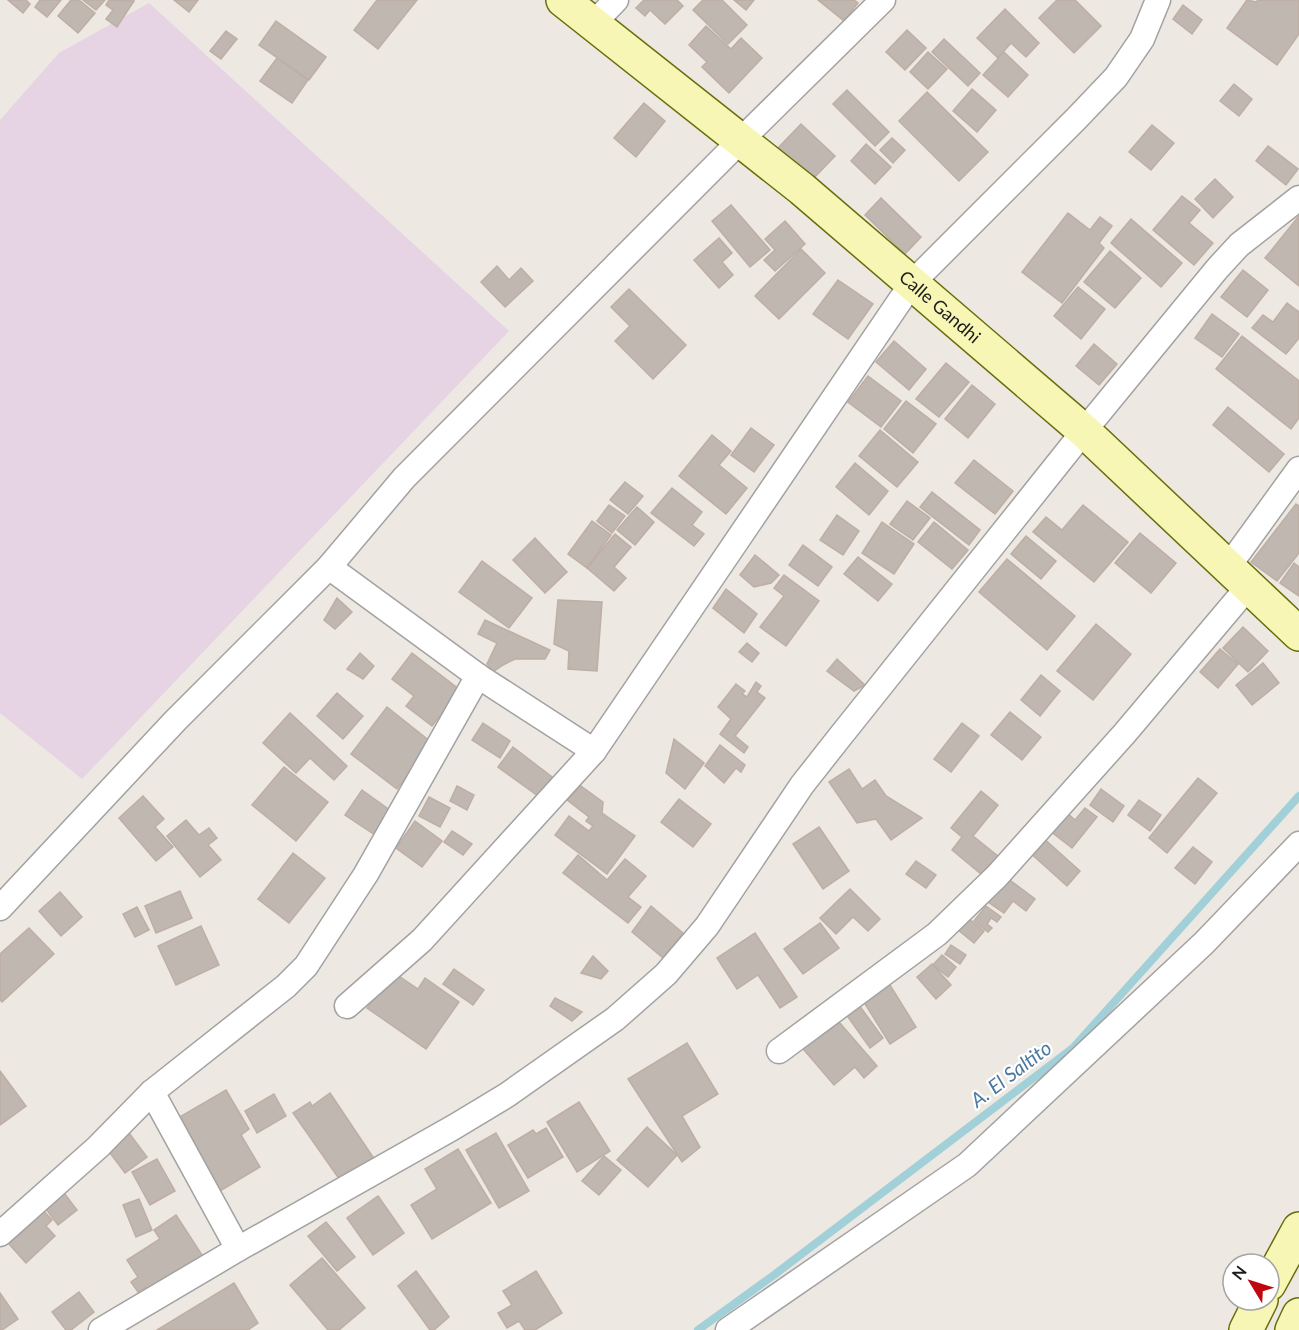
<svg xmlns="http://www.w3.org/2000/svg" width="1299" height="1330" font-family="Lato,sans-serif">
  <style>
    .industrial { fill: #e6d3e3 }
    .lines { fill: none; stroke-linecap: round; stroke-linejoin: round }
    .stream { stroke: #a2d0d9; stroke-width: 8 }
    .building { fill: #c1b7b1; stroke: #beaea4; stroke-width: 1.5 }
    .minor-casing { stroke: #a2a2a2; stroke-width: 27 }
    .secondary-casing { stroke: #676d08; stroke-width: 36 }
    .minor { stroke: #fff; stroke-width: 24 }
    .secondary { stroke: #f7f6b5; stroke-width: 33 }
    .labels { text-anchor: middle; stroke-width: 4.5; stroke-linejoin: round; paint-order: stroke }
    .street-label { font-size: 18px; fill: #1b1b1b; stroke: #fff }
    .water-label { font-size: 20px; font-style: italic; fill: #4979a0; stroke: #fff }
  </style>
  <rect width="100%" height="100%" fill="#ede8e1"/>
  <polygon class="industrial" points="149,3 509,331 82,779 0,713 0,120 59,53"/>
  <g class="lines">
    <polyline class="stream" points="698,1330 774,1275 1073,1048 1299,796"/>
  </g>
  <g class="building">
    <polygon points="8,0 26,0 30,4 23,13"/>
    <polygon points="40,0 61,0 47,17 35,7"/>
    <polygon points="71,0 79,0 95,13 78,33 58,16"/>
    <polygon points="83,0 105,0 96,10"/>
    <polygon points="109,0 134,1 117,27 106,19 113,10 106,5"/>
    <polygon points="174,0 198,0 189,12"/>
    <polygon points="377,0 417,0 378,49 354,30"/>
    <polygon points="644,0 677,0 683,6 665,24 650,10 645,16 636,8"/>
    <polygon points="703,0 722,0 747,25 728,44 693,10"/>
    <polygon points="734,0 754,0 746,10"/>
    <polygon points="818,0 854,0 858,3 844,21"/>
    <polygon points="1057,0 1075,0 1101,26 1074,53 1039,18"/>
    <polygon points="1247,0 1256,2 1258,0 1299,0 1299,34 1277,65 1227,28"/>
    <polygon points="1183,5 1202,20 1192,34 1173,19"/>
    <polygon points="1005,9 1039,43 1026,57 1011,43 998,58 977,38"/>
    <polygon points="276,21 326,57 309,80 259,45"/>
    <polygon points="706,26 731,49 741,38 762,58 729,93 702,67 707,62 689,45"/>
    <polygon points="907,30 926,48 905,70 886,52"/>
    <polygon points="226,31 237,39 221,59 210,51"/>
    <polygon points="944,39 980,73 968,86 932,52"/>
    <polygon points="928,52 947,69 928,89 910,72"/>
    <polygon points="1004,52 1028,75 1008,97 983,75"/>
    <polygon points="277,58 308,80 292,103 260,81"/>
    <polygon points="1234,84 1252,99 1239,116 1220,101"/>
    <polygon points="972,89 996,110 977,132 953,111"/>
    <polygon points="847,90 889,132 875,146 833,104"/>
    <polygon points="927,92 988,152 959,181 899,121"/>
    <polygon points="644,103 665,121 636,157 614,138"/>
    <polygon points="801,124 835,156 812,180 778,148"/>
    <polygon points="1152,125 1174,143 1151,170 1129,152"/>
    <polygon points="892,138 905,150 893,163 880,150"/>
    <polygon points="866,144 891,167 875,184 851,161"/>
    <polygon points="1268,146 1298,169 1286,185 1256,161"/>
    <polygon points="1215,179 1233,197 1213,218 1195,199"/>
    <polygon points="1182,196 1200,210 1189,223 1213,243 1194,265 1153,230"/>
    <polygon points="881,198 921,237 905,254 865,215"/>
    <polygon points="731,205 770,250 750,267 712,221"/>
    <polygon points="1068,213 1090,230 1100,217 1112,226 1099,243 1104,248 1062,303 1022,272"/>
    <polygon points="1299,216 1299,286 1265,258"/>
    <polygon points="1131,219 1182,263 1161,287 1111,243"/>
    <polygon points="785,221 805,244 775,271 764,260 775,250 765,239"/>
    <polygon points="719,238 732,253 722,262 733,275 719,288 694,260"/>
    <polygon points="801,249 825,273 779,319 755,296"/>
    <polygon points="1110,251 1141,278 1115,308 1084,282"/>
    <polygon points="497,266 509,280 521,268 533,281 505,307 481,282"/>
    <polygon points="1243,270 1268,290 1247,317 1221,297"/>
    <polygon points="838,280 873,304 848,339 813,314"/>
    <polygon points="1078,287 1105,309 1081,339 1054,316"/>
    <polygon points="629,289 686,345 653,379 615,341 630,326 611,307"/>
    <polygon points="1287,303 1299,312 1299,338 1286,354 1252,328 1263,315 1273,322"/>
    <polygon points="1212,314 1239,334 1222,357 1195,338"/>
    <polygon points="1242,336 1299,381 1299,418 1291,429 1216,369"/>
    <polygon points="894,341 926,369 909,390 876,362"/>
    <polygon points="1094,344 1117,364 1099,385 1076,366"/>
    <polygon points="946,363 969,382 939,417 916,399"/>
    <polygon points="868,376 901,401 881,427 848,402"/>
    <polygon points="972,385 995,404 968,438 945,419"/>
    <polygon points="906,401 936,424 913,453 884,429"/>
    <polygon points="1228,407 1284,454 1269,472 1213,425"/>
    <polygon points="751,428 774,445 754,472 731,455"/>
    <polygon points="880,430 918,462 897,487 859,456"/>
    <polygon points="712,435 731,451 719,465 747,488 726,514 679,476"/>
    <polygon points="974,460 1013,491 995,514 955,483"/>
    <polygon points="855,463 888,491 869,515 836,487"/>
    <polygon points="625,482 643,496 628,514 610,500"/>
    <polygon points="672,488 702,512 692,525 704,534 694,546 651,513"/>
    <polygon points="932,492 980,530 969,545 920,507"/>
    <polygon points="907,501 930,518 913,540 890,524"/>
    <polygon points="1296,504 1299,506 1299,553 1277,581 1251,562"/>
    <polygon points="609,505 625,516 612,533 597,521"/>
    <polygon points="1083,505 1128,542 1094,582 1033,532 1046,517 1062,530"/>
    <polygon points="637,507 654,522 635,545 617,530"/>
    <polygon points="837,515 859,531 843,555 820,540"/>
    <polygon points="592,521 611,535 587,568 568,554"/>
    <polygon points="882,522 914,544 894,574 862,553"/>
    <polygon points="934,522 968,550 952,569 918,542"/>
    <polygon points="1140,533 1176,563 1151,593 1115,563"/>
    <polygon points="615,534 631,547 614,567 626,578 614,591 587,568"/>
    <polygon points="1026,536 1056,561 1041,579 1011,554"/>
    <polygon points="535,538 567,572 545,593 513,560"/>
    <polygon points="803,545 832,567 818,586 789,565"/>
    <polygon points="755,555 779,575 771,583 754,587 740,575"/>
    <polygon points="858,557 892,584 878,601 844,574"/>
    <polygon points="1007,559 1075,616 1047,650 979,592"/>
    <polygon points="482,561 532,598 509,628 459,592"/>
    <polygon points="1294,563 1299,567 1299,596 1280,583"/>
    <polygon points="784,575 819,601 786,646 760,627 784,596 774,588"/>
    <polygon points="726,589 757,614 744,633 713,608"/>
    <polygon points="337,598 352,612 335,629 324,620"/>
    <polygon points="558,600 602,602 597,671 568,669 569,651 554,644"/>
    <polygon points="485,620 550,650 545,659 515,659 503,665 493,672 487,664 497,643 478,634"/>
    <polygon points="1096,624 1131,654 1093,700 1057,671"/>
    <polygon points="1243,627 1268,651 1248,672 1223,648"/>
    <polygon points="747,643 759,653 752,662 739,652"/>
    <polygon points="1220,649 1238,664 1218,688 1200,672"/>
    <polygon points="360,653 374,666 363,679 347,669"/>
    <polygon points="412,653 460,690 432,726 406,706 414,696 392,679"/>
    <polygon points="837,659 865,685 854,691 827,671"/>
    <polygon points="1263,663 1279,683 1252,705 1236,685"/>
    <polygon points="1041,675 1060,691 1040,716 1021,700"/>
    <polygon points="756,682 761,686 757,692 765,698 735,736 748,747 744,753 720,734 731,719 718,707 736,684 745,691 742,694 747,697"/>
    <polygon points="337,693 363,716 343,739 317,716"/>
    <polygon points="387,707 432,743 397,789 351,754"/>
    <polygon points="1010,712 1041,737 1022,760 991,735"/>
    <polygon points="290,713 347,766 334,780 310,758 296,773 263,743"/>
    <polygon points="483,723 510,741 500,758 472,740"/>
    <polygon points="962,723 979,736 951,772 934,759"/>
    <polygon points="674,739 704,763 685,789 666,773"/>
    <polygon points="720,745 745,765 741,772 736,768 724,783 705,766"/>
    <polygon points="513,747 552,777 538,796 498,767"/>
    <polygon points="284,767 328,802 296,841 252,805"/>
    <polygon points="849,769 862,789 875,780 886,796 922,818 891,840 876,819 857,823 829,782"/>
    <polygon points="1198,778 1217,793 1167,853 1149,838"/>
    <polygon points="457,786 474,795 467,810 450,801"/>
    <polygon points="581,786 603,802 602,813 635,836 607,874 555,835 569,816 589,831 593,826 586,821 589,817 567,800"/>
    <polygon points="1101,789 1124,806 1113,822 1090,805"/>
    <polygon points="362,790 391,811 375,835 345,815"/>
    <polygon points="981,791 998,805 973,836 1003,860 987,879 952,850 962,837 951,828"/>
    <polygon points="143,796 164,819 155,827 173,847 156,861 119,818"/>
    <polygon points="429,797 450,808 440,827 419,816"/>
    <polygon points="679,799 711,824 693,847 661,822"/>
    <polygon points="1139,800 1161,815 1150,831 1128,815"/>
    <polygon points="1085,808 1097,817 1072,848 1049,830 1064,810 1075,820"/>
    <polygon points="186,820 199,835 209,828 217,838 208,845 221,860 200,877 167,836"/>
    <polygon points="415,821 442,841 422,867 396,848"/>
    <polygon points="819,827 849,871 823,889 793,844"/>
    <polygon points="452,831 472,844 463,855 444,842"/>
    <polygon points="1041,836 1080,871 1067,886 1028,851"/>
    <polygon points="1193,847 1212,862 1195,884 1175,868"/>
    <polygon points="293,853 325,878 289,923 258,899"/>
    <polygon points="578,855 607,880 625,859 646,876 628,897 641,907 628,923 563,873"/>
    <polygon points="916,861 936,875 926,888 906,874"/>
    <polygon points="1007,878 1035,899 1026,911 1013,901 1004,913 988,902"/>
    <polygon points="850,889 880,919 868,931 853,917 836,934 820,918"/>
    <polygon points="180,891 192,918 156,933 145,906"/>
    <polygon points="60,892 82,917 61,936 39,911"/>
    <polygon points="651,906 683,933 663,958 632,932"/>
    <polygon points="986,906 1001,917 997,922 991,918 987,924 992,928 988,932 974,921"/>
    <polygon points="137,907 149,930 135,937 123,914"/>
    <polygon points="968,918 984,931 974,943 958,930"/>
    <polygon points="820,923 839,948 803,974 784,949"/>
    <polygon points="201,926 219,965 176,985 158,946"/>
    <polygon points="29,928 54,954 2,1002 0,1000 0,954"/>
    <polygon points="755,933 797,997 780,1008 758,975 737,989 717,958"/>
    <polygon points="951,945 966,955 960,964 945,954"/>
    <polygon points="942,955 956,967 948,977 933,965"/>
    <polygon points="593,956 608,971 601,979 581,973"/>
    <polygon points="932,964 951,985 936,999 917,977"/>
    <polygon points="454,969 484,990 473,1005 443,984"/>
    <polygon points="393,972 418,989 425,978 459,1002 426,1049 367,1008"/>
    <polygon points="888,982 916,1027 890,1044 862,999"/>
    <polygon points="555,998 582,1012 572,1021 550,1006"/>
    <polygon points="856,1001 883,1038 870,1048 843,1010"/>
    <polygon points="839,1022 877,1066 864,1078 855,1067 834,1085 799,1044 820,1026 826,1033"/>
    <polygon points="687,1043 718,1094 682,1116 700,1147 682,1162 628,1079"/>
    <polygon points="0,1071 26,1106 0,1125"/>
    <polygon points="226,1090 249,1129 241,1135 260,1167 220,1191 178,1118"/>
    <polygon points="330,1093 375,1160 342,1183 293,1113 310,1102 312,1106"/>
    <polygon points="274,1094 286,1116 257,1133 245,1111"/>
    <polygon points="579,1102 610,1151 577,1172 547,1122"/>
    <polygon points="647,1127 677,1155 648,1187 617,1160"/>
    <polygon points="546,1128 563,1157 528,1178 508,1145 533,1130 536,1134"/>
    <polygon points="129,1133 147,1157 125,1173 107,1149"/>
    <polygon points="496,1133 529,1191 499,1208 466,1150"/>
    <polygon points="458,1149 491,1203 432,1239 411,1205 437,1189 425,1169"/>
    <polygon points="604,1156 621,1170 599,1195 582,1181"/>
    <polygon points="157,1159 175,1191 150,1205 132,1172"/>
    <polygon points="64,1193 77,1210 58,1225 45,1208"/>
    <polygon points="378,1196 404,1233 373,1255 347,1218"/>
    <polygon points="139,1199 152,1230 136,1237 123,1205"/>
    <polygon points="40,1207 52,1220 46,1226 55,1236 26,1263 9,1244 31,1224 27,1219"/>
    <polygon points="176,1215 204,1258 151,1294 146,1287 138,1292 131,1282 138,1277 127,1260 160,1239 154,1230"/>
    <polygon points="326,1222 355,1257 337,1271 308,1236"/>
    <polygon points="322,1258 365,1308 339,1330 328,1330 290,1285"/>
    <polygon points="416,1271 449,1317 434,1330 430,1330 398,1286"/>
    <polygon points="536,1271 562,1313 535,1330 525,1330 519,1321 507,1328 498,1313 512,1305 503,1291"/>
    <polygon points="234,1283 258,1323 248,1330 157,1330"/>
    <polygon points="79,1292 94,1312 71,1330 66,1330 52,1312"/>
    <polygon points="0,1293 18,1319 2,1330 0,1330"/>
  </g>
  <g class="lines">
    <g class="minor-casing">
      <g id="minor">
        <polyline points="593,24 616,0"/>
        <polyline points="329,567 478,676 594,751"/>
        <polyline points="1228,567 1299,469"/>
        <polyline points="0,908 175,721 329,567 404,478 741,140 883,0"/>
        <polyline points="347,1006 422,940 594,751 912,283 1077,118 1116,77 1142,39 1158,0"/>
        <polyline points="779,1051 937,934 997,876 1125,733 1248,587"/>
        <polyline points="152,1092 238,1249"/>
        <polyline points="0,1234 98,1147 152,1092 286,986 306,966 366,874 478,676"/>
        <polyline points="101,1330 238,1249 454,1127 507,1095 615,1019 666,974 707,926 802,785 839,738 1084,431 1217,269 1239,245 1299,198"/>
        <polyline points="728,1330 967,1165 1204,943 1299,844"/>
      </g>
    </g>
    <g class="secondary-casing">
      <g id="secondary">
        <path id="s1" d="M563,0L802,189L1084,431L1299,634"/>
        <polyline points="1269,1284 1299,1229"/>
        <polyline points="1246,1330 1261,1300"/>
        <polyline points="1292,1330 1299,1315"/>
      </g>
    </g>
    <use href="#minor" class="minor"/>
    <use href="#secondary" class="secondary"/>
  </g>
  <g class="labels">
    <g class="street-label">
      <text dy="6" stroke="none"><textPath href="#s1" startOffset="486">Calle Gandhi</textPath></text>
    </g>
    <g class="water-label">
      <text transform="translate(1011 1074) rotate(-37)" y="7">A. El Saltito</text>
    </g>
  </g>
  <g transform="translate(1251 1282) rotate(308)"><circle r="28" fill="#ffffff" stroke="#a4a4a4" stroke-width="1.5"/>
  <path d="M0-4.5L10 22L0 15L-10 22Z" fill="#c00611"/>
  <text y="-9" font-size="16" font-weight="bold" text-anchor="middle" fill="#1b1b1b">N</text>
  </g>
</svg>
